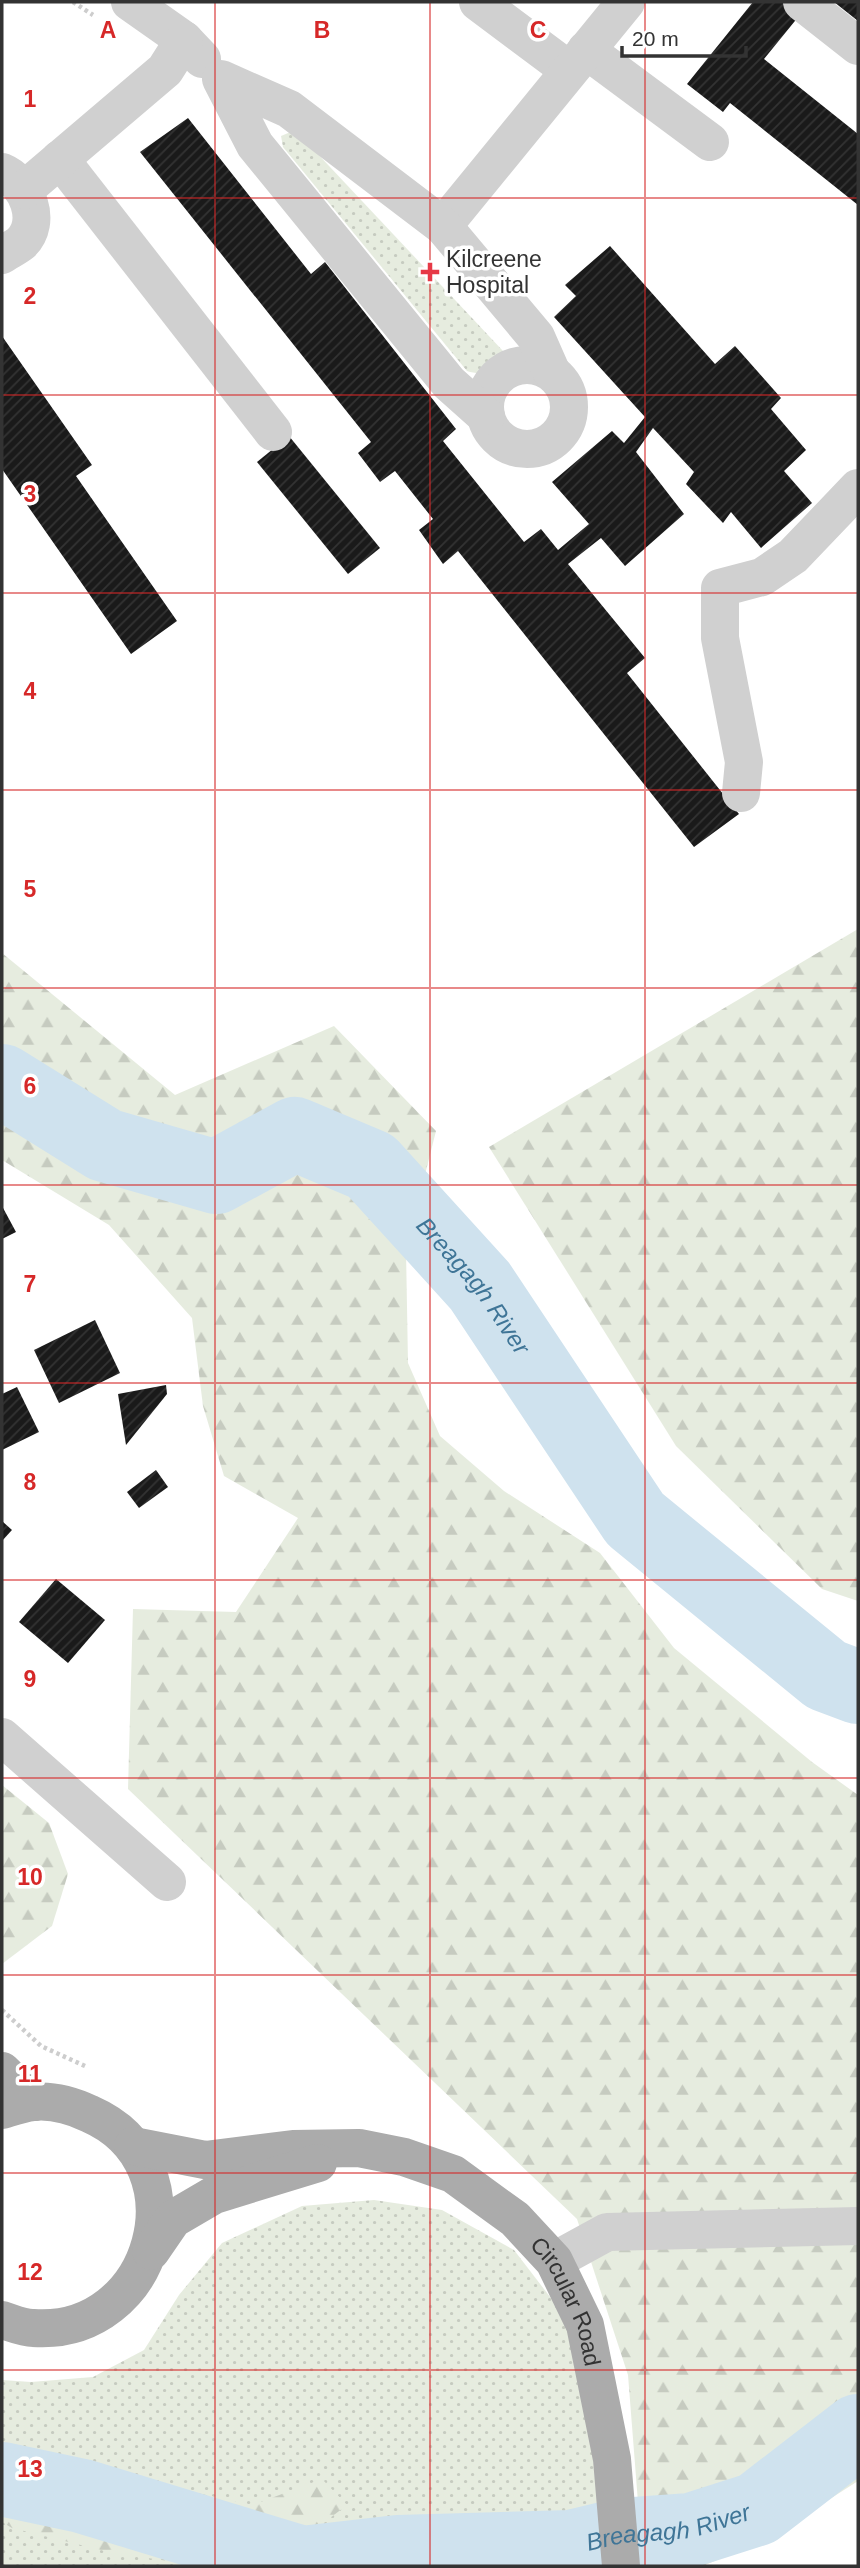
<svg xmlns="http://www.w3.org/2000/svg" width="860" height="2568" font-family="Arial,sans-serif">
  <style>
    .green { fill: url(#green-dots) }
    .forest { fill: url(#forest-firs) }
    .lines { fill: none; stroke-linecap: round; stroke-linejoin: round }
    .river { stroke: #cfe2ee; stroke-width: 74 }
    .building { fill: url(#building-hatch) }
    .path { stroke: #cdcdcd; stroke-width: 4.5; stroke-dasharray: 3.5 3.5; stroke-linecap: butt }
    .minor { stroke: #d0d0d0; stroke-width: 38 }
    .major { stroke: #ababab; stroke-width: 38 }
    .grid { fill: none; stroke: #d62828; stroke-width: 2; stroke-opacity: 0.55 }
    .poi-dot { fill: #e63946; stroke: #fff; stroke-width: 2.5 }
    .labels { text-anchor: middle; stroke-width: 7; stroke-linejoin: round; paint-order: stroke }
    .poi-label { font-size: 23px; fill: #333; stroke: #fff; text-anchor: start }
    .street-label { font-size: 23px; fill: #333; stroke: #fff }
    .water-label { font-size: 24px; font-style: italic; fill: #3f7597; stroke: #fff }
    .grid-label { font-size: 23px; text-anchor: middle; font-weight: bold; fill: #d62828; stroke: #fff; stroke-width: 7; stroke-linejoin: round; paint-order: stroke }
  </style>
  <defs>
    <pattern id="green-dots" width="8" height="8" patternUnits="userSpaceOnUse" patternTransform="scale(1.75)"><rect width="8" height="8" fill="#e6ecdf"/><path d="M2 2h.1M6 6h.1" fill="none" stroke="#c6cbc0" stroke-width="1.8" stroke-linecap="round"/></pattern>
    <pattern id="forest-firs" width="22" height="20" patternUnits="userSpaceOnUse" patternTransform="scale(1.75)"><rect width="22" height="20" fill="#e6ecdf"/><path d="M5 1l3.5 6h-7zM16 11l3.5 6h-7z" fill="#c6cbc0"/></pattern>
    <pattern id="building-hatch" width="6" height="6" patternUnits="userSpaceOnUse" patternTransform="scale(1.75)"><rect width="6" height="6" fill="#1a1a1a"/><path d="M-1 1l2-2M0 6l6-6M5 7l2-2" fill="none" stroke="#333"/></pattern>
  </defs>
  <rect width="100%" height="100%" fill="#fff"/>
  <g class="green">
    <path d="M293,131L299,134L503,351C501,370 485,377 467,371L283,147L281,136Z"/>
    <polygon points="374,2200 442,2210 514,2250 567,2319 596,2466 603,2566 2,2566 2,2380 31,2382 93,2377 144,2350 179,2295 222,2243 302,2206"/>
  </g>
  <g class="forest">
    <polygon points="858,929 858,1601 822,1589 676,1446 489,1147"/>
    <polygon points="2,953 175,1095 334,1026 436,1131 406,1250 408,1363 440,1436 504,1491 600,1553 674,1648 812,1762 858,1795 858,2481 772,2536 703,2566 643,2566 628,2375 577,2219 128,1789 133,1609 236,1612 298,1518 224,1476 203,1406 192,1318 109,1225 2,1160"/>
    <polygon points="2,1785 49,1823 68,1874 52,1926 2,1964"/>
    <polygon points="2,2451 253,2505 322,2479 347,2505 267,2566 203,2566 113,2553 12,2528 2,2522"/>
  </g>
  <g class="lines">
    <g class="river">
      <path id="s1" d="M2,1081L105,1145L216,1177L295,1134L371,1166L480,1286L635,1519L826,1675L858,1687"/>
      <path id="s2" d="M2,2479L82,2496L302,2563L398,2552L571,2547L621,2535L691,2530L757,2509L858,2431"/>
    </g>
  </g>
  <g class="building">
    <polygon points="753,2 782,2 799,16 764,59 858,134 858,205 730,103 723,112 687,84"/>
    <polygon points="834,2 858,2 858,21"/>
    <polygon points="188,118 311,274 325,262 456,429 443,441 524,542 541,529 558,550 589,524 552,482 612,431 624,443 645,417 554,317 576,296 565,285 610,246 715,364 735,346 781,398 771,409 806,450 784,471 812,503 761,548 731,512 723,523 686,484 694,472 653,428 636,452 684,514 625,566 601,538 568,564 645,658 627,673 739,814 694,847 458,551 443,564 419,530 433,519 395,471 380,482 358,453 371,442 140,152"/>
    <polygon points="2,336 92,465 76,476 177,621 131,654 2,469"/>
    <polygon points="289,436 380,548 348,574 257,462"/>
    <polygon points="2,1206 16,1232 2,1239"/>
    <polygon points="95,1320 120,1373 59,1403 34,1350"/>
    <polygon points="166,1385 167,1394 126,1445 118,1394"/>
    <polygon points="17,1387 39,1432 2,1450 2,1394"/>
    <polygon points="156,1470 168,1487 139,1508 127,1492"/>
    <polygon points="2,1521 12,1530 2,1541"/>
    <polygon points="56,1579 105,1620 68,1663 19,1622"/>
  </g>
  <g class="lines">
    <g class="path">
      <polyline points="73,2 93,15"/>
      <polyline points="2,2010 41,2046 85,2066"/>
    </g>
    <g class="minor">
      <polyline points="130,2 184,40 202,59"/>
      <polyline points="478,2 569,70"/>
      <polyline points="802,2 858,46"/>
      <polyline points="586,50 710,142"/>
      <polyline points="60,159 273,432"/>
      <path d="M2,172C27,182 43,222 21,243C16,247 8,251 2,255"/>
      <polyline points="24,190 165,70 184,40"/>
      <polyline points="443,226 626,2"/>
      <circle cx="527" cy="407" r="42"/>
      <polyline points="486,416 449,383 255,145 221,79 289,109 443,226 536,337 551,371"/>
      <polyline points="741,793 744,762 720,638 720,588 762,577 793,556 858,488"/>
      <polyline points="2,1737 167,1882"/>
      <polyline points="554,2261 607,2232 858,2226"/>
    </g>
    <g class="major">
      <polyline points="2,2071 34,2102"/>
      <path d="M2,2110C12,2107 23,2103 33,2102C52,2100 73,2106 90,2114C204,2164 156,2337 33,2328C23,2328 12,2323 2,2320"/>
      <path id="s3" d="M133,2146L205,2160L293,2149L359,2148L404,2157L453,2174L515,2219L554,2261L585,2325L612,2459L621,2566"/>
      <polyline points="151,2251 173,2219 214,2195 318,2163"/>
    </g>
  </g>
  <path class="grid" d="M215,2V2566M430,2V2566M645,2V2566M2,198H858M2,395H858M2,593H858M2,790H858M2,988H858M2,1185H858M2,1383H858M2,1580H858M2,1778H858M2,1975H858M2,2173H858M2,2370H858"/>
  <path class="poi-dot" d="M426.5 261.5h7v7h7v7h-7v7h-7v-7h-7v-7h7z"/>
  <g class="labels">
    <g class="poi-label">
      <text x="446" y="267">Kilcreene<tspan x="446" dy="26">Hospital</tspan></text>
    </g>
    <g class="street-label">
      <text dy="8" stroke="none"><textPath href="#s3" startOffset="502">Circular Road</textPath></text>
    </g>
    <g class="water-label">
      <text dy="8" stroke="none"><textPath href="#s1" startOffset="567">Breagagh River</textPath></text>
      <text dy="8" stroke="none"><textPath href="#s2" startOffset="681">Breagagh River</textPath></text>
    </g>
  </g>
  <g class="grid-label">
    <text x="108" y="38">A</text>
    <text x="322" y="38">B</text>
    <text x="538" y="38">C</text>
    <text x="30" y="107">1</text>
    <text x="30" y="304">2</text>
    <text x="30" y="502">3</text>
    <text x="30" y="699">4</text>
    <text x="30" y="897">5</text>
    <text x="30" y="1094">6</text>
    <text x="30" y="1292">7</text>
    <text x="30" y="1490">8</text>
    <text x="30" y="1687">9</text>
    <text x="30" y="1885">10</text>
    <text x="30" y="2082">11</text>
    <text x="30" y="2280">12</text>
    <text x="30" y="2477">13</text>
  </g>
  <rect width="860" height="2568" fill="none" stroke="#333333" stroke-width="7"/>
  <path d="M622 46v10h124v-10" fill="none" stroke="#333333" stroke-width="3.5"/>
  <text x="632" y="46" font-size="21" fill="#333333" stroke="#ffffff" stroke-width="5" paint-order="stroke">20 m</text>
</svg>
